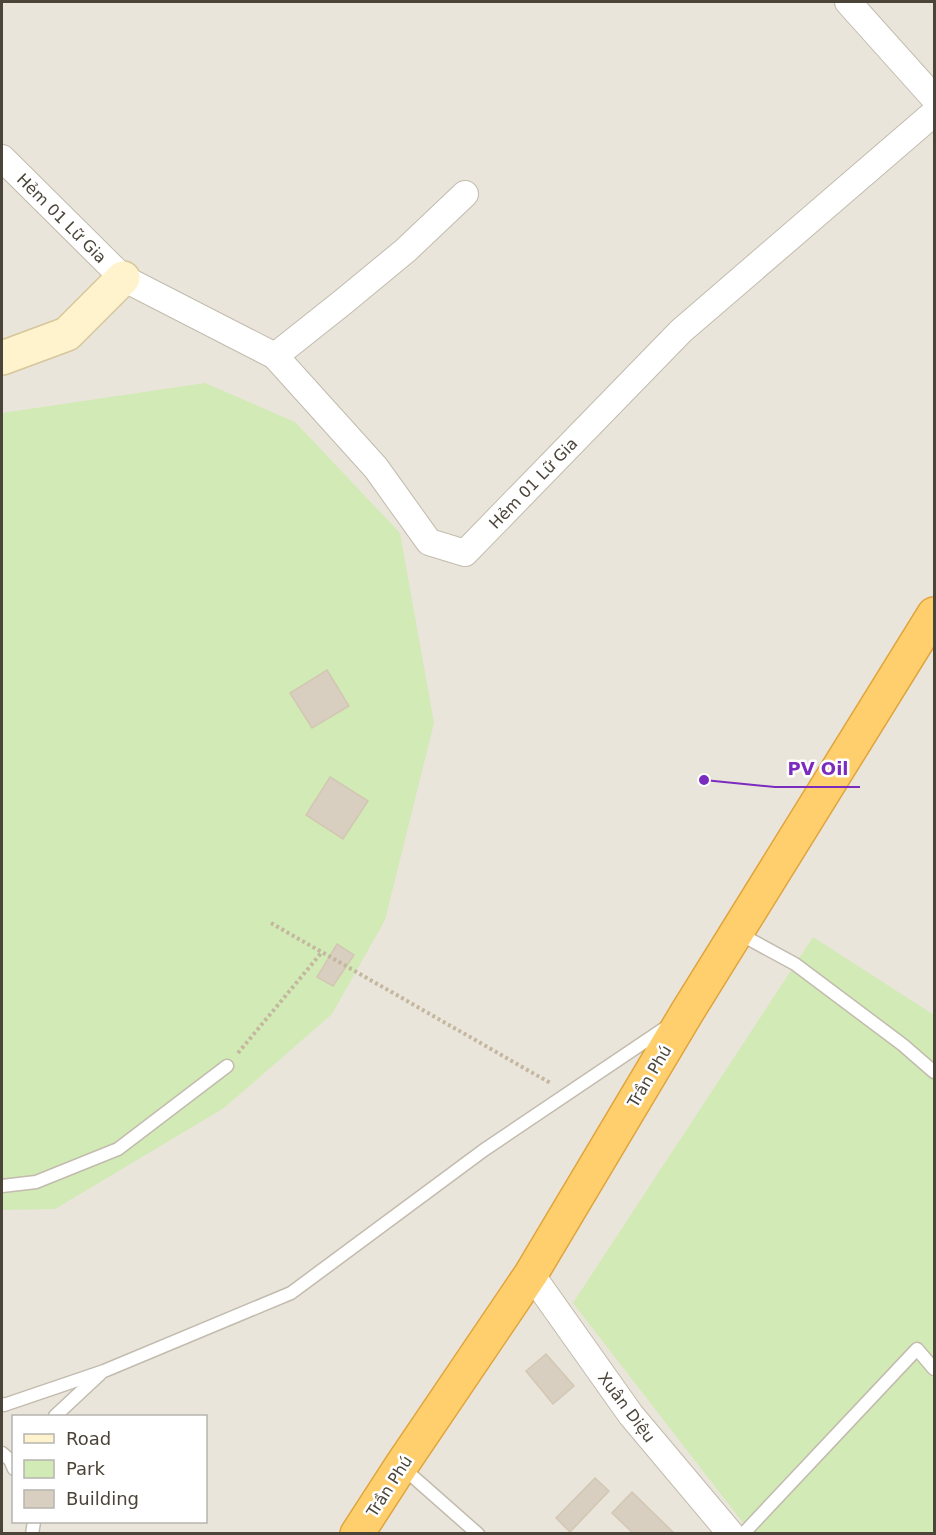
<svg xmlns="http://www.w3.org/2000/svg" width="936" height="1535" font-family="'DejaVu Sans',sans-serif">
  <style>
    .residential { fill: #eae5da; fill-rule: evenodd }
    .green { fill: #d2eab5 }
    .building { fill: #d8cfc1; stroke: #d3c7b4; stroke-width: 1.5 }
    .lines { fill: none; stroke-linecap: round; stroke-linejoin: round }
    .lane-casing { stroke: #c2bbae; stroke-width: 15 }
    .street-casing { stroke: #c2bbae; stroke-width: 28 }
    .secondary-casing { stroke: #d6c79b; stroke-width: 36 }
    .highway-casing { stroke: #e0a43c; stroke-width: 36 }
    .path { stroke: #c4b79f; stroke-width: 4; stroke-dasharray: 3 3; stroke-linecap: butt }
    .lane { stroke: #fff; stroke-width: 12 }
    .street { stroke: #fff; stroke-width: 26 }
    .secondary { stroke: #fff3cd; stroke-width: 33 }
    .highway { stroke: #ffcf6e; stroke-width: 33 }
    .labels { text-anchor: middle; stroke-width: 5; stroke-linejoin: round; paint-order: stroke }
    .street-label { font-size: 16px; fill: #4b4439; stroke: #fff }
    .leader { fill: none; stroke: #7b2cbf; stroke-width: 2 }
    .callout-dot { fill: #7b2cbf; stroke: #fff; stroke-width: 2 }
    .callout-label { font-size: 18px; text-anchor: middle; font-weight: bold; fill: #7b2cbf; stroke: #fff; stroke-width: 5; stroke-linejoin: round; paint-order: stroke }
  </style>
  <rect width="100%" height="100%" fill="#f6f3ec"/>
  <path class="residential" d="M2,2H934V1533L2,1534ZM14,1416H206V1522H14Z"/>
  <g class="green">
    <polygon points="205,383 295,422 400,533 434,723 385,920 332,1014 224,1108 55,1209 2,1210 2,413"/>
    <polygon points="813,937 934,1015 934,1533 751,1533 573,1303"/>
  </g>
  <g class="building">
    <polygon points="327,670 349,706 312,728 290,693"/>
    <polygon points="330,777 368,801 343,839 306,815"/>
    <polygon points="337,944 354,955 333,986 317,977"/>
    <polygon points="546,1354 574,1386 553,1404 526,1371"/>
    <polygon points="595,1478 609,1491 570,1532 556,1518"/>
    <polygon points="632,1492 675,1534 634,1534 612,1513"/>
  </g>
  <g class="lines">
    <g class="lane-casing">
      <g id="lane">
        <polyline points="738,933 795,964 903,1045 934,1072"/>
        <polyline points="2,1186 36,1182 118,1149 227,1066"/>
        <polyline points="2,1404 4,1405 104,1371 291,1293 484,1150 665,1028"/>
        <polyline points="55,1416 100,1374"/>
        <polyline points="2,1453 10,1460 14,1469"/>
        <polyline points="402,1467 478,1534"/>
        <polyline points="32,1534 34,1522"/>
        <polyline points="743,1534 917,1349 934,1369"/>
      </g>
    </g>
    <g class="street-casing">
      <g id="street">
        <polyline points="848,2 934,98"/>
        <polyline points="2,158 123,278 275,356 376,468 429,542 465,553 681,331 934,113"/>
        <polyline points="275,356 343,302 406,250 465,194"/>
        <polyline points="531,1274 631,1415 731,1534"/>
      </g>
    </g>
    <g class="secondary-casing">
      <polyline id="secondary" points="2,358 67,334 123,278"/>
    </g>
    <g class="highway-casing">
      <polyline id="highway" points="357,1534 401,1466 531,1274 686,1014 934,614"/>
    </g>
    <g class="path">
      <polyline points="271,923 552,1084"/>
      <polyline points="238,1053 322,952"/>
    </g>
    <use href="#lane" class="lane"/>
    <use href="#street" class="street"/>
    <use href="#secondary" class="secondary"/>
    <use href="#highway" class="highway"/>
  </g>
  <g class="labels">
    <g class="street-label">
      <text transform="translate(62 218) rotate(45)" y="6">Hẻm 01 Lữ Gia</text>
      <text transform="translate(533 483) rotate(-46)" y="6">Hẻm 01 Lữ Gia</text>
      <text transform="translate(649 1076) rotate(-59)" y="6">Trần Phú</text>
      <text transform="translate(627 1407) rotate(53)" y="6">Xuân Diệu</text>
      <text transform="translate(389 1486) rotate(-57)" y="6">Trần Phú</text>
    </g>
  </g>
  <path class="leader" d="M704 780L775 787H860"/>
  <circle class="callout-dot" cx="704" cy="780" r="6"/>
  <g class="callout-label">
    <text x="818" y="775">PV Oil</text>
  </g>
  <rect width="936" height="1535" fill="none" stroke="#4b4439" stroke-width="6"/>
  <rect x="12" y="1415" width="195" height="108" fill="#ffffff" stroke="#b7b4b0" stroke-width="1.5"/>
  <rect x="24" y="1434" width="30" height="9" fill="#fff3cd" stroke="#b7b4b0" stroke-width="1.5"/>
  <text x="66" y="1445" font-size="18" fill="#4b4439">Road</text>
  <rect x="24" y="1460" width="30" height="18" fill="#d2eab5" stroke="#b7b4b0" stroke-width="1.5"/>
  <text x="66" y="1475" font-size="18" fill="#4b4439">Park</text>
  <rect x="24" y="1490" width="30" height="18" fill="#d8cfc1" stroke="#b7b4b0" stroke-width="1.5"/>
  <text x="66" y="1505" font-size="18" fill="#4b4439">Building</text>
</svg>
